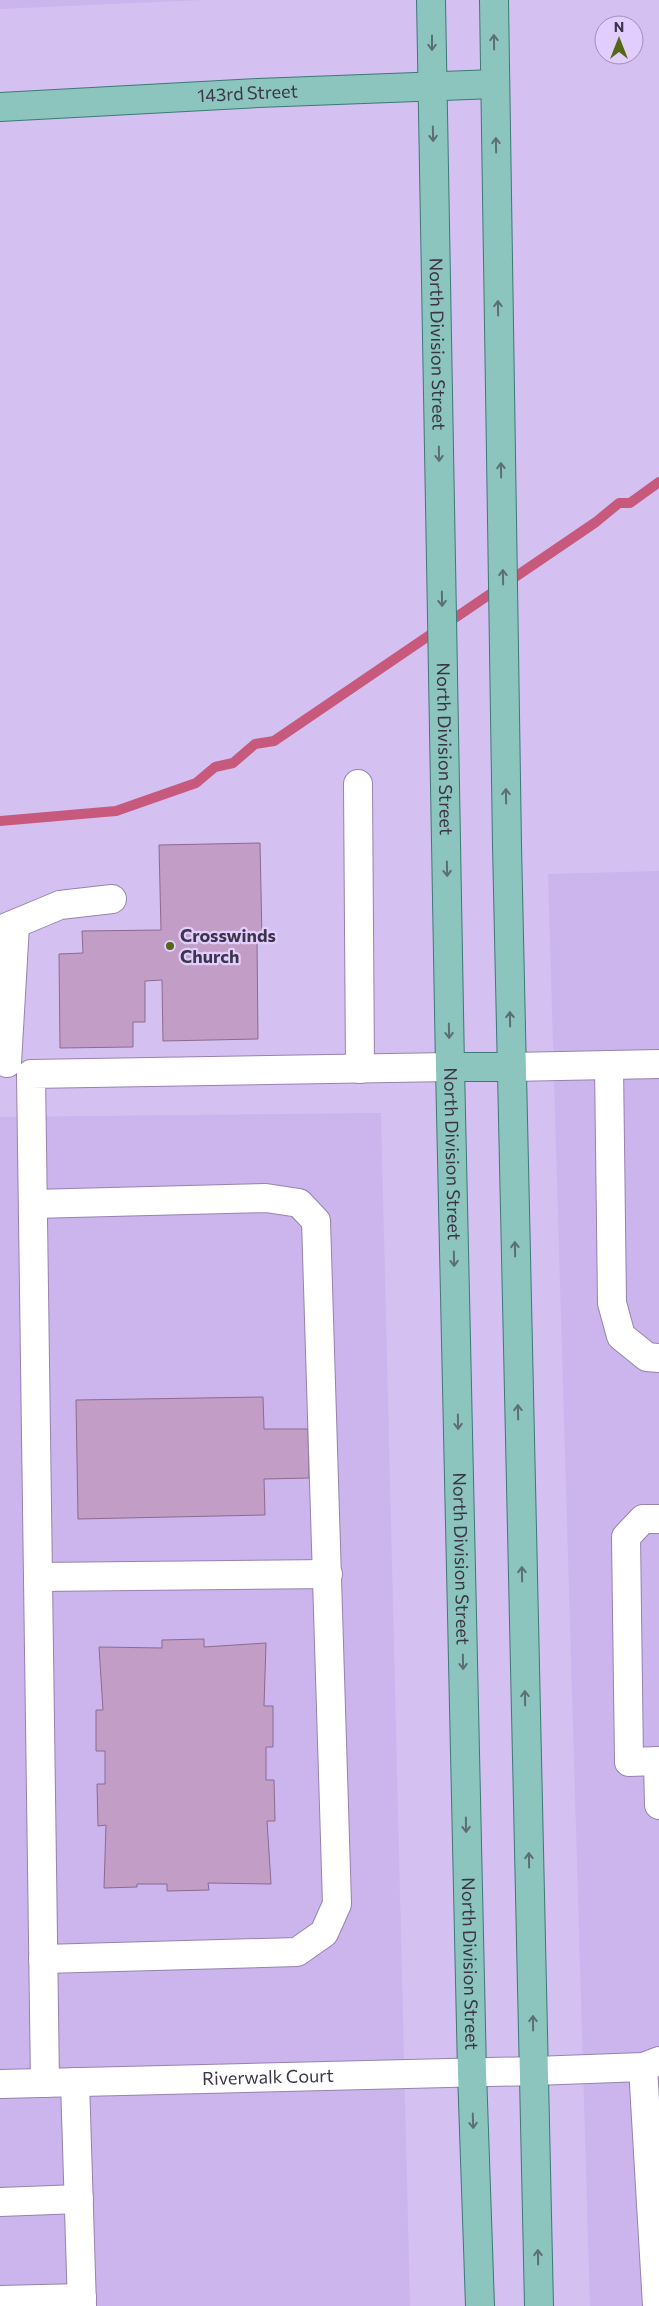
<svg xmlns="http://www.w3.org/2000/svg" width="659" height="2306" font-family="Commissioner,sans-serif">
  <style>
    .built { fill: #cbb5ec }
    .lines { fill: none; stroke-linecap: round; stroke-linejoin: round }
    .stream { stroke: #c75a7c; stroke-width: 10 }
    .building { fill: #c29ec7; stroke: #8c6a91 }
    .minor-casing { stroke: #9583b1; stroke-width: 30 }
    .major-casing { stroke: #3d7977; stroke-width: 30 }
    .minor { stroke: #fff; stroke-width: 28 }
    .major { stroke: #8bc5bd; stroke-width: 28 }
    .oneway { stroke: #5c6e77 }
    .poi-dot { fill: #536714; stroke: #e1ceff; stroke-width: 2 }
    .labels { text-anchor: middle; stroke-width: 4.5; stroke-linejoin: round; paint-order: stroke }
    .street-label { font-size: 18px; fill: #3c3448; stroke: #e1ceff }
    .poi-label { font-size: 18px; font-weight: bold; fill: #3c3448; stroke: #e1ceff; text-anchor: start }
  </style>
  <rect width="100%" height="100%" fill="#d4c1f1"/>
  <g class="built">
    <polygon points="0,0 202,0 0,9"/>
    <polygon points="659,871 659,2306 590,2306 548,874"/>
    <polygon points="381,1113 410,2306 0,2306 0,1117"/>
  </g>
  <g class="lines">
    <polyline class="stream" points="0,821 116,811 196,783 215,767 233,763 255,744 274,741 596,522 619,503 630,503 659,482"/>
  </g>
  <g class="building">
    <polygon points="260,843 262,939 257,939 258,1039 163,1041 162,980 145,981 145,1022 133,1022 133,1047 60,1048 59,954 83,953 82,931 161,930 159,845"/>
    <polygon points="263,1397 264,1429 308,1429 309,1478 264,1479 265,1515 78,1519 76,1400"/>
    <polygon points="204,1639 204,1647 266,1643 264,1706 273,1706 273,1747 266,1747 266,1780 274,1780 275,1821 267,1821 271,1884 208,1883 209,1890 167,1891 167,1884 137,1884 137,1887 104,1888 106,1825 98,1826 97,1784 105,1784 105,1751 96,1751 96,1710 103,1710 99,1647 162,1648 162,1640"/>
  </g>
  <g class="lines">
    <g class="minor-casing">
      <g id="minor">
        <polyline points="358,784 360,1069"/>
        <polyline points="0,930 60,905 112,899"/>
        <polyline points="7,1063 15,925"/>
        <polyline points="609,1065 612,1303 621,1336 647,1357 659,1358"/>
        <polyline points="511,1067 659,1064"/>
        <polyline points="33,1204 266,1198 299,1203 316,1221 337,1904 324,1933 297,1952 43,1959"/>
        <polyline points="659,1519 643,1519 626,1537 629,1762 659,1761"/>
        <polyline points="38,1577 328,1574"/>
        <polyline points="658,1761 659,1805"/>
        <polyline points="643,2067 657,2306"/>
        <polyline points="75,2082 82,2306"/>
        <polyline points="45,2083 31,1074 450,1067"/>
        <path id="s1" d="M0,2084L534,2071L643,2067L659,2061"/>
        <polyline points="0,2202 79,2199"/>
        <polyline points="0,2300 82,2298"/>
      </g>
    </g>
    <g class="major-casing">
      <g id="major">
        <path id="s2" d="M431,0L450,1067L472,2072L480,2306"/>
        <polyline points="494,0 507,845 539,2306"/>
        <path id="s3" d="M0,107L258,93L495,84"/>
        <polyline points="450,1067 511,1067"/>
      </g>
    </g>
    <use href="#minor" class="minor"/>
    <use href="#major" class="major"/>
  </g>
  <defs><path id="oneway-shaft" d="M-6 0H5M1.5-3L5.5 0L1.5 3" fill="none" stroke-width="1.6" stroke-linecap="round" stroke-linejoin="round" transform="scale(1.25)"/></defs>
  <g class="oneway">
    <use href="#oneway-shaft" transform="translate(494 42) rotate(-91)"/>
    <use href="#oneway-shaft" transform="translate(432 43) rotate(90)"/>
    <use href="#oneway-shaft" transform="translate(433 134) rotate(89)"/>
    <use href="#oneway-shaft" transform="translate(496 145) rotate(-91)"/>
    <use href="#oneway-shaft" transform="translate(498 308) rotate(-91)"/>
    <use href="#oneway-shaft" transform="translate(439 454) rotate(89)"/>
    <use href="#oneway-shaft" transform="translate(501 470) rotate(-91)"/>
    <use href="#oneway-shaft" transform="translate(503 577) rotate(-91)"/>
    <use href="#oneway-shaft" transform="translate(442 599) rotate(89)"/>
    <use href="#oneway-shaft" transform="translate(506 796) rotate(-91)"/>
    <use href="#oneway-shaft" transform="translate(447 869) rotate(89)"/>
    <use href="#oneway-shaft" transform="translate(510 1019) rotate(-91)"/>
    <use href="#oneway-shaft" transform="translate(449 1031) rotate(89)"/>
    <use href="#oneway-shaft" transform="translate(515 1249) rotate(-91)"/>
    <use href="#oneway-shaft" transform="translate(454 1259) rotate(89)"/>
    <use href="#oneway-shaft" transform="translate(518 1412) rotate(-91)"/>
    <use href="#oneway-shaft" transform="translate(458 1422) rotate(89)"/>
    <use href="#oneway-shaft" transform="translate(522 1574) rotate(-91)"/>
    <use href="#oneway-shaft" transform="translate(463 1662) rotate(89)"/>
    <use href="#oneway-shaft" transform="translate(525 1698) rotate(-91)"/>
    <use href="#oneway-shaft" transform="translate(466 1825) rotate(89)"/>
    <use href="#oneway-shaft" transform="translate(529 1860) rotate(-91)"/>
    <use href="#oneway-shaft" transform="translate(533 2023) rotate(-91)"/>
    <use href="#oneway-shaft" transform="translate(473 2121) rotate(88)"/>
    <use href="#oneway-shaft" transform="translate(538 2257) rotate(-91)"/>
  </g>
  <circle class="poi-dot" cx="170" cy="946" r="5"/>
  <g class="labels">
    <g class="street-label">
      <text dy="6" stroke="none"><textPath href="#s3" startOffset="248">143rd Street</textPath></text>
      <text dy="6" stroke="none"><textPath href="#s2" startOffset="344">North Division Street</textPath></text>
      <text dy="6" stroke="none"><textPath href="#s2" startOffset="749">North Division Street</textPath></text>
      <text dy="6" stroke="none"><textPath href="#s2" startOffset="1154">North Division Street</textPath></text>
      <text dy="6" stroke="none"><textPath href="#s2" startOffset="1559">North Division Street</textPath></text>
      <text dy="6" stroke="none"><textPath href="#s2" startOffset="1964">North Division Street</textPath></text>
      <text dy="6" stroke="none"><textPath href="#s1" startOffset="268">Riverwalk Court</textPath></text>
    </g>
    <g class="poi-label">
      <text x="180" y="942">Crosswinds<tspan x="180" dy="21">Church</tspan></text>
    </g>
  </g>
  <g transform="translate(619 40)"><circle r="24" fill="#e1ceff" stroke="#9f90b6"/>
  <path d="M0-4L9 19L0 12L-9 19Z" fill="#536714"/>
  <text y="-8" font-size="14" font-weight="bold" text-anchor="middle" fill="#3c3448">N</text>
  </g>
</svg>
